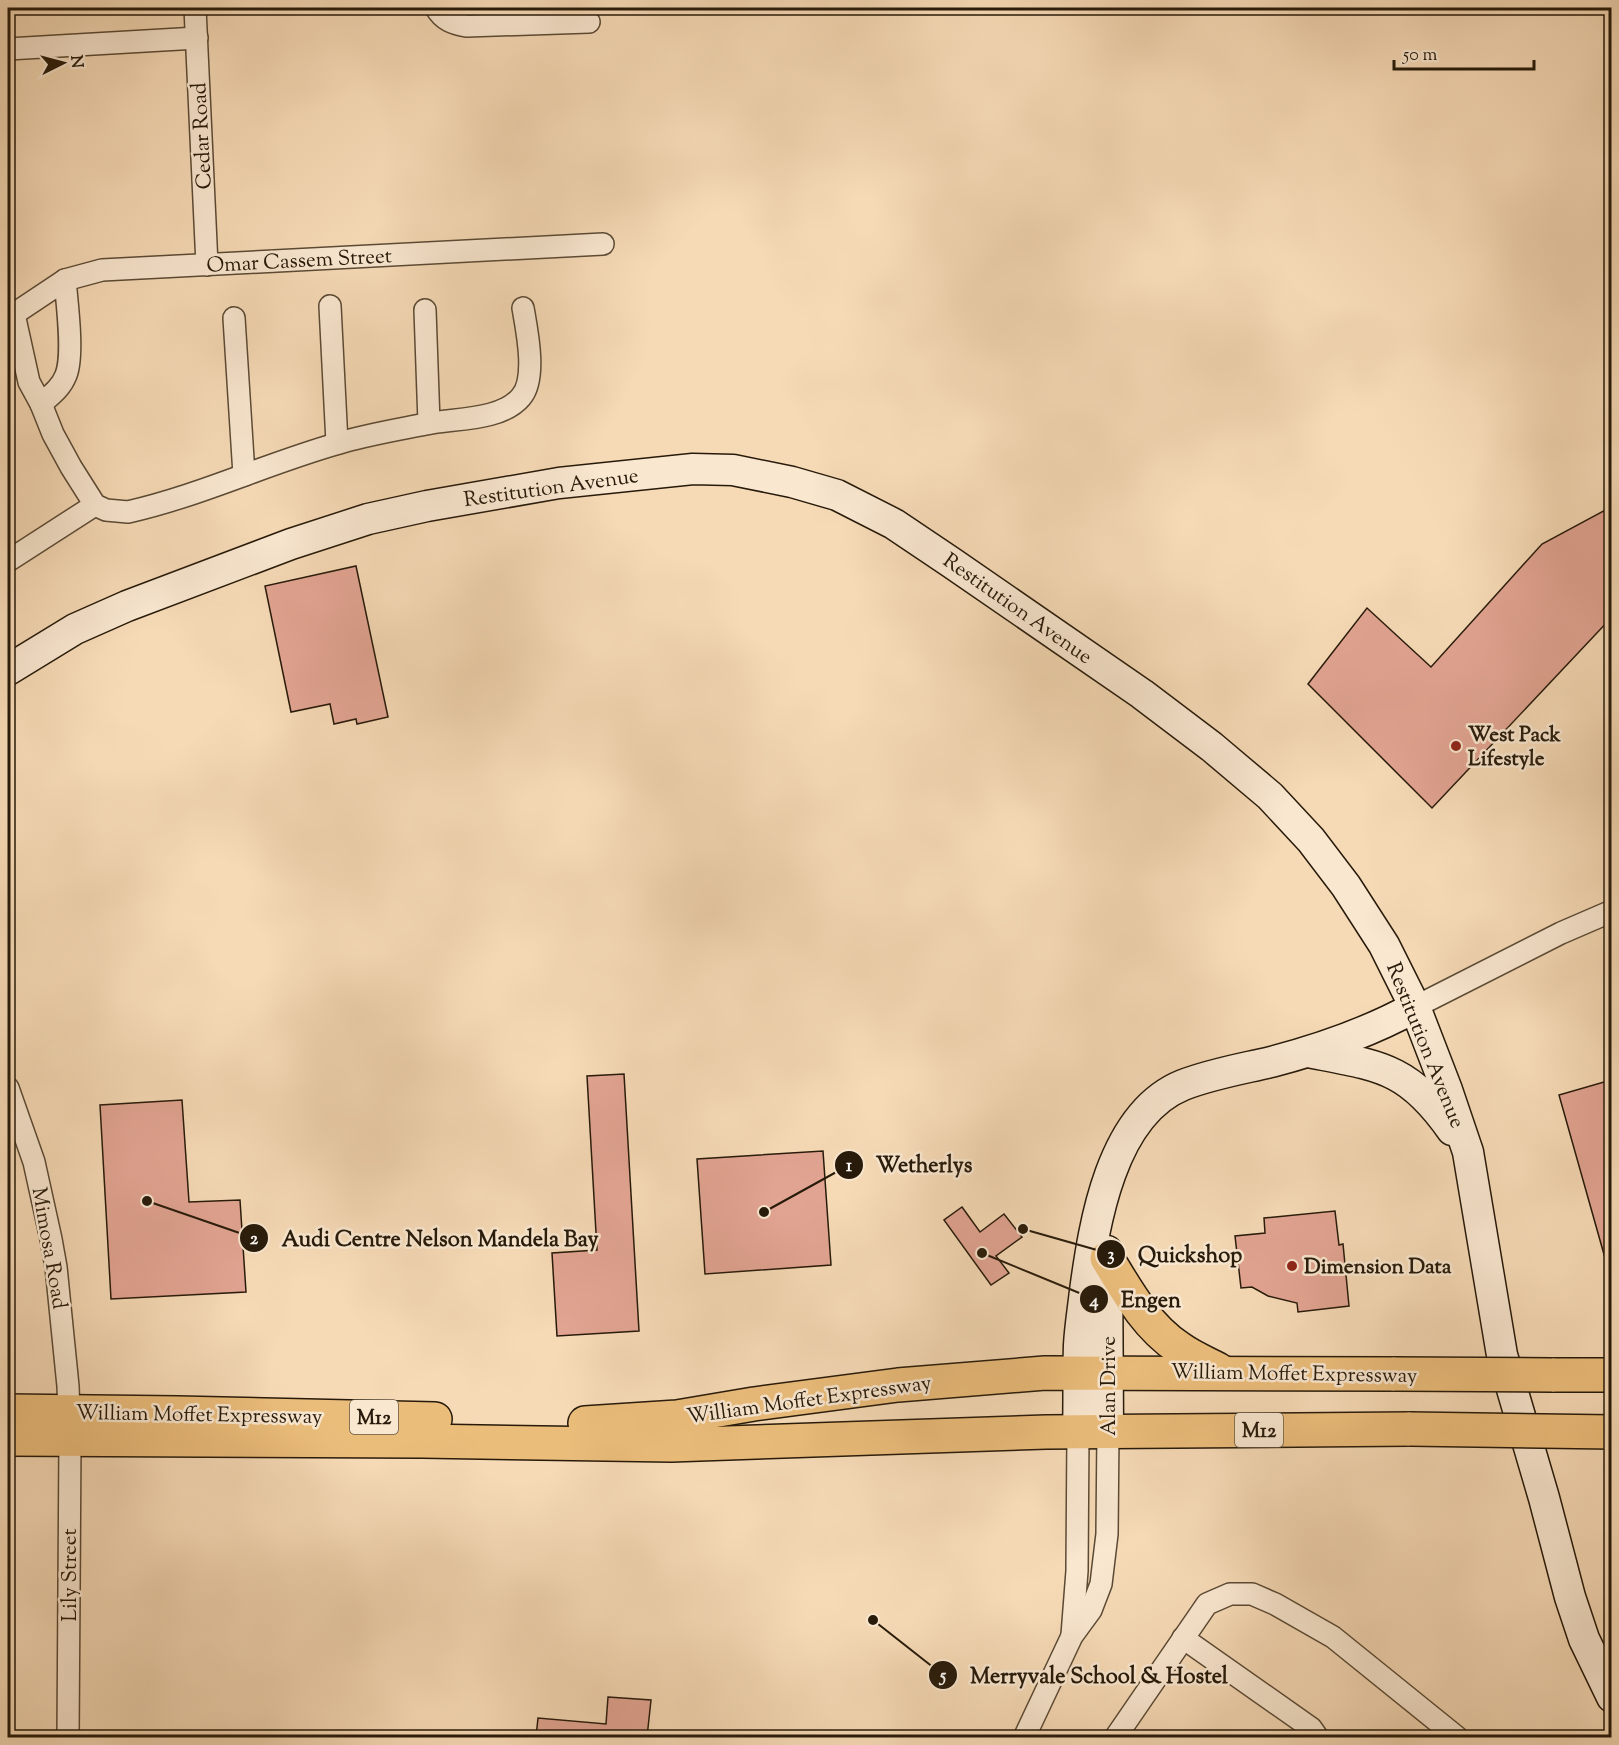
<svg xmlns="http://www.w3.org/2000/svg" width="1619" height="1745" font-family="'Sorts Mill Goudy',serif">
  <style>
    .building { fill: #e2a492; stroke: #271a0a; stroke-width: 1.5 }
    .lines { fill: none; stroke-linecap: round; stroke-linejoin: round }
    .street-casing { stroke: #5b4a35; stroke-width: 24 }
    .secondary-casing { stroke: #271a0a; stroke-width: 33 }
    .primary-casing { stroke: #271a0a; stroke-width: 36 }
    .street { stroke: #f9e7d0; stroke-width: 21 }
    .secondary { stroke: #f9e7d0; stroke-width: 30 }
    .primary { stroke: #ebbd7b; stroke-width: 33 }
    .primary-bridge-casing { stroke: #271a0a; stroke-width: 36; stroke-linecap: butt }
    .primary-bridge { stroke: #ebbd7b; stroke-width: 33 }
    .poi-dot { fill: #8f2418; stroke: #f9e7d0; stroke-width: 2 }
    .labels { text-anchor: middle; stroke-width: 5; stroke-linejoin: round; paint-order: stroke }
    .shield { fill: #f9e7d0; stroke: #665845; stroke-width: 1.5 }
    .shield-label { font-size: 20px; font-weight: bold; fill: #271a0a }
    .street-label { font-size: 21px; fill: #271a0a; stroke: #f9e7d0 }
    .poi-label { font-size: 21px; font-weight: bold; fill: #271a0a; stroke: #f9e7d0; text-anchor: start }
    .leader { fill: none; stroke: #271a0a; stroke-width: 2 }
    .callout-dot { fill: #271a0a; stroke: #f9e7d0; stroke-width: 2 }
    .mark-label { font-size: 18px; text-anchor: middle; font-weight: bold; fill: #fff }
    .callout-label { font-size: 22px; text-anchor: middle; font-weight: bold; fill: #271a0a; stroke: #f9e7d0; stroke-width: 5; stroke-linejoin: round; paint-order: stroke }
  </style>
  <rect width="100%" height="100%" fill="#f6dab6"/>
  <filter id="stains"><feTurbulence type="fractalNoise" baseFrequency=".00333" numOctaves="4"/><feColorMatrix values="0 0 0 0 .2 0 0 0 0 .09 0 0 0 0 .02 0 0 0 .5 -.17"/></filter>
  <radialGradient id="worn" r=".72"><stop offset=".6" stop-color="#630" stop-opacity="0"/><stop offset="1" stop-color="#630" stop-opacity=".3"/></radialGradient>
  <g class="building">
    <polygon points="1611,507 1611,618 1432,808 1308,684 1367,608 1431,667 1542,544"/>
    <polygon points="356,566 388,717 357,724 356,719 334,724 330,704 291,712 265,586"/>
    <polygon points="624,1074 639,1331 557,1336 552,1253 597,1250 587,1076"/>
    <polygon points="1611,1080 1611,1264 1607,1265 1559,1095"/>
    <polygon points="182,1100 189,1202 240,1200 246,1292 111,1299 100,1105"/>
    <polygon points="823,1151 831,1265 705,1274 697,1159"/>
    <polygon points="962,1207 980,1232 1004,1214 1022,1237 996,1256 1009,1273 991,1285 944,1220"/>
    <polygon points="1335,1211 1339,1245 1343,1244 1349,1306 1298,1312 1297,1303 1268,1296 1252,1287 1241,1288 1235,1236 1265,1233 1264,1218"/>
    <polygon points="608,1697 651,1700 647,1737 536,1737 538,1718 606,1724"/>
  </g>
  <g class="lines">
    <g class="street-casing">
      <g id="street">
        <polyline points="195,8 207,265"/>
        <path d="M436,8C443,20 453,24 467,26L589,22"/>
        <polyline points="8,49 197,38"/>
        <polyline points="330,306 337,443"/>
        <polyline points="425,310 429,423"/>
        <path d="M14,314L29,382L41,404L53,434L71,467L95,505L106,510L128,512C199,496 266,464 336,444C365,435 396,430 426,424C454,418 501,421 521,397C537,379 527,331 523,308"/>
        <polyline points="8,318 65,280 102,270 603,244"/>
        <polyline points="234,318 244,475"/>
        <path d="M41,404C51,395 61,388 66,375C74,355 67,303 65,280"/>
        <polyline points="8,561 95,505"/>
        <polyline points="1415,1007 1561,933 1612,911"/>
        <polyline points="8,1088 34,1162 51,1239 56,1267 68,1386 70,1440 68,1738"/>
        <polyline points="1072,1635 1077,1571 1078,1432"/>
        <polyline points="1183,1638 1311,1728 1318,1738"/>
        <polyline points="1024,1738 1072,1636 1091,1610 1101,1584 1107,1534 1108,1432"/>
        <polyline points="1115,1738 1207,1604 1230,1594 1252,1594 1275,1604 1333,1637 1458,1738"/>
      </g>
    </g>
    <g class="secondary-casing">
      <g id="secondary">
        <polyline points="8,670 75,629 127,606 291,544 368,519 427,506 559,483 693,469 733,470 792,482 837,495 894,524 952,563 1142,694 1212,747 1270,796 1311,840 1346,886 1384,945 1415,1007 1447,1090 1468,1152 1502,1355 1544,1498 1570,1597 1584,1639 1612,1697"/>
        <path d="M1308,1052C1380,1066 1408,1067 1452,1130"/>
        <polyline points="1107,1251 1108,1432"/>
        <path d="M1078,1432C1079,1403 1078,1374 1079,1345C1080,1327 1083,1309 1085,1291C1094,1224 1111,1114 1183,1085C1211,1074 1241,1069 1271,1062C1321,1049 1370,1032 1415,1007"/>
      </g>
    </g>
    <g class="primary-casing">
      <g id="primary">
        <path d="M1107,1258C1127,1291 1146,1326 1179,1348C1191,1357 1206,1363 1219,1370"/>
        <polyline points="1552,1375 1612,1375"/>
        <polyline points="8,1411 178,1413 435,1419"/>
        <polyline points="585,1423 677,1417 754,1404 898,1385 1045,1373 1395,1374"/>
        <polyline points="8,1439 422,1441 671,1445 1046,1432 1410,1429"/>
      </g>
    </g>
    <use href="#street" class="street"/>
    <use href="#secondary" class="secondary"/>
    <use href="#primary" class="primary"/>
    <g class="primary-bridge-casing">
      <g id="primary-bridge">
        <polyline points="1395,1374 1552,1375"/>
        <polyline points="1410,1429 1612,1432"/>
      </g>
    </g>
    <use href="#primary-bridge" class="primary-bridge"/>
  </g>
  <g class="poi-dot">
    <circle cx="1456" cy="746" r="6"/>
    <circle cx="1292" cy="1266" r="6"/>
  </g>
  <g class="labels">
    <g class="shield">
      <rect x="350" y="1400" width="48" height="34" rx="4.5"/>
      <rect x="1235" y="1413" width="48" height="34" rx="4.5"/>
    </g>
    <g class="shield-label">
      <text x="374" y="1424">M12</text>
      <text x="1259" y="1437">M12</text>
    </g>
    <g class="street-label">
      <text transform="translate(201 136) rotate(-93)" y="7">Cedar Road</text>
      <text transform="translate(299 260) rotate(-3)" y="7">Omar Cassem Street</text>
      <text transform="translate(551 487) rotate(-8)" y="7">Restitution Avenue</text>
      <text transform="translate(1018 608) rotate(35)" y="7">Restitution Avenue</text>
      <text transform="translate(1426 1045) rotate(68)" y="7">Restitution Avenue</text>
      <text transform="translate(50 1248) rotate(80)" y="7">Mimosa Road</text>
      <text transform="translate(1294 1373) rotate(1)" y="7">William Moffet Expressway</text>
      <text transform="translate(1108 1386) rotate(-90)" y="7">Alan Drive</text>
      <text transform="translate(809 1399) rotate(-8)" y="7">William Moffet Expressway</text>
      <text transform="translate(199 1414) rotate(1)" y="7">William Moffet Expressway</text>
      <text transform="translate(69 1575) rotate(-90)" y="7">Lily Street</text>
    </g>
    <g class="poi-label">
      <text x="1468" y="741">West Pack<tspan x="1468" dy="24">Lifestyle</tspan></text>
      <text x="1304" y="1273">Dimension Data</text>
    </g>
  </g>
  <path class="leader" d="M764 1212L849 1165M147 1201L254 1238M1023 1229L1111 1254M982 1253L1094 1299M873 1620L943 1675"/>
  <g class="callout-dot">
    <circle cx="764" cy="1212" r="6"/>
    <circle cx="147" cy="1201" r="6"/>
    <circle cx="1023" cy="1229" r="6"/>
    <circle cx="982" cy="1253" r="6"/>
    <circle cx="873" cy="1620" r="6"/>
    <circle cx="849" cy="1165" r="15"/>
    <circle cx="254" cy="1238" r="15"/>
    <circle cx="1111" cy="1254" r="15"/>
    <circle cx="1094" cy="1299" r="15"/>
    <circle cx="943" cy="1675" r="15"/>
  </g>
  <g class="mark-label">
    <text x="849" y="1171">1</text>
    <text x="254" y="1244">2</text>
    <text x="1111" y="1260">3</text>
    <text x="1094" y="1306">4</text>
    <text x="943" y="1681">5</text>
  </g>
  <g class="callout-label">
    <text x="924" y="1172">Wetherlys</text>
    <text x="440" y="1246">Audi Centre Nelson Mandela Bay</text>
    <text x="1190" y="1262">Quickshop</text>
    <text x="1151" y="1307">Engen</text>
    <text x="1099" y="1683">Merryvale School &amp; Hostel</text>
  </g>
  <rect width="1619" height="1745" fill="none" stroke="#f6dab6" stroke-width="30"/>
  <rect x="9" y="9" width="1601" height="1727" fill="none" stroke="#271a0a" stroke-width="3"/>
  <rect x="15" y="15" width="1589" height="1715" fill="none" stroke="#271a0a" stroke-width="1.5"/>
  <g transform="translate(63 63) rotate(84)" stroke="#f9e7d0" stroke-width="4.5" paint-order="stroke">
  <path d="M0-4.5L10 22L0 15L-10 22Z" fill="#271a0a"/>
  <text y="-9" font-size="16" font-weight="bold" text-anchor="middle" fill="#271a0a">N</text>
  </g>
  <path d="M1394 60v9h140v-9" fill="none" stroke="#271a0a" stroke-width="3"/>
  <text x="1403" y="60" font-size="18" fill="#271a0a" stroke="#f9e7d0" stroke-width="4.5" paint-order="stroke">50 m</text>
  <rect width="100%" height="100%" filter="url(#stains)"/>
  <rect width="100%" height="100%" fill="url(#worn)"/>
</svg>
